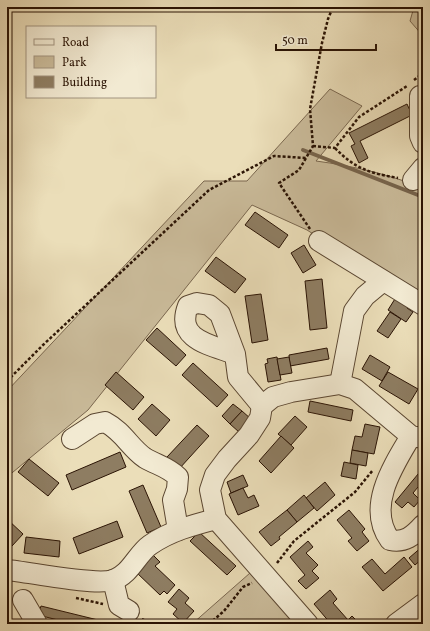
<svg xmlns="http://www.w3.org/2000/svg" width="430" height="631" font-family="Vollkorn,serif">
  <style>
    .green { fill: #cabb9a; stroke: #7a674f }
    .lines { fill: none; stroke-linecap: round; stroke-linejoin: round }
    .stream { stroke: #76634b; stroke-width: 4 }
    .building { fill: #8e7d62; stroke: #2a1304 }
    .minor-casing { stroke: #5a4631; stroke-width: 22 }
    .path { stroke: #2a1304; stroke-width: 2.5; stroke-dasharray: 3 2; stroke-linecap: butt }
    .minor { stroke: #f2ead2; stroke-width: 20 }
  </style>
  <rect width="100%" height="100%" fill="#ebdeb9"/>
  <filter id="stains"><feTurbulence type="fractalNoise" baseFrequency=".005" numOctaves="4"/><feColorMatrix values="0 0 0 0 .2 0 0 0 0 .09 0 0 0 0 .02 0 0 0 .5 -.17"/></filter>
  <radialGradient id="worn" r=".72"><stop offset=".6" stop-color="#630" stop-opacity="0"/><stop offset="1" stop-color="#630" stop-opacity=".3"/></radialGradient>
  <g class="green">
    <polygon points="414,7 423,7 423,36 410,21"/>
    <path d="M330,89L362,106L316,161C353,166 388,174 423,188V299L374,273L307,230L252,205L88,410L7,477V391L204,181H247Z"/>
    <polygon points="250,573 295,624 192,624"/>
  </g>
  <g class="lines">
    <polyline class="stream" points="303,150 423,197"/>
  </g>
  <g class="building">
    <polygon points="407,104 412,115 360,141 368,158 359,163 351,146 355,144 349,133"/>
    <polygon points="255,212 288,235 279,248 245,225"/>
    <polygon points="304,245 316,265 303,273 291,253"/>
    <polygon points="216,257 246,279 235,293 205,271"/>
    <polygon points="322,279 327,328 310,330 305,281"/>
    <polygon points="261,294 268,340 252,343 245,296"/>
    <polygon points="398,294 410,302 407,308 413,312 406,322 388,310"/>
    <polygon points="390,312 401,319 388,338 377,331"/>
    <polygon points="157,328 186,355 176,366 146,340"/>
    <polygon points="327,348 329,359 290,366 289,355"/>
    <polygon points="370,355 390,367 382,381 362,369"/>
    <polygon points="277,357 281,380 268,382 265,364 268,363 267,359"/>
    <polygon points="289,357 292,373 280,375 277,359"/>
    <polygon points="193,363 228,395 217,407 182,375"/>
    <polygon points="116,372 144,397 133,410 105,385"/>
    <polygon points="388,372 418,389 409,404 379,386"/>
    <polygon points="310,401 353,410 351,421 308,412"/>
    <polygon points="152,404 170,420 156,436 138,419"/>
    <polygon points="233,404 242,411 230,424 222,416"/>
    <polygon points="242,411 251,419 239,432 230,424"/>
    <polygon points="295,416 307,427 291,445 278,434"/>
    <polygon points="365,424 380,427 374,454 352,450 355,436 362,437"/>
    <polygon points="197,425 209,436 179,469 167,457"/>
    <polygon points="281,436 294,448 271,473 259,461"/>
    <polygon points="352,450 368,453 366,466 350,463"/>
    <polygon points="120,452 126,467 72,490 66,475"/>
    <polygon points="29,459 59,483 48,496 18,472"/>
    <polygon points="344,462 358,465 356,479 341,476"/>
    <polygon points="423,468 423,491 418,487 413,493 420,500 414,507 408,502 402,508 395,502"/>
    <polygon points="243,475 248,486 231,493 227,482"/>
    <polygon points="325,482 335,495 317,511 306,498"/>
    <polygon points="143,485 161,527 147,533 129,491"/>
    <polygon points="243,488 248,498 254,495 259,506 238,515 229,494"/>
    <polygon points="304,495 314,508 297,522 287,510"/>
    <polygon points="287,510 297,522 279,537 280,539 271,546 259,532"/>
    <polygon points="349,510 365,529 362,532 369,541 357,551 348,541 352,538 337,520"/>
    <polygon points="7,519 23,534 12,546 7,542"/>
    <polygon points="117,521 123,537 79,554 73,538"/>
    <polygon points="199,532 236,566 227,575 190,541"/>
    <polygon points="26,537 60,541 59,557 24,553"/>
    <polygon points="308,541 313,547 306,553 318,565 312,571 319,578 306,589 298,581 305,575 290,557"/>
    <polygon points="423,546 423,558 415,565 409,558"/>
    <polygon points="153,555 160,562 155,566 175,585 167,594 164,591 160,595 136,572"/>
    <polygon points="404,557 412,567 383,591 362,567 372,559 385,574"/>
    <polygon points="179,589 189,598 185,603 194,611 183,623 173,614 177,609 168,602"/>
    <polygon points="330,590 337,599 333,603 348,620 352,616 360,624 331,624 314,604"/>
    <polygon points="41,606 98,620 97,624 74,624 38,615"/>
  </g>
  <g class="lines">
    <g class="minor-casing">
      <g id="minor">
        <polyline points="420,96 420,136 423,143"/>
        <polyline points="413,180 423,168"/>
        <polyline points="319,241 423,305"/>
        <path d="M235,354C211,345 175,340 188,306L197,303L209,305L220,314L235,354L238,377L262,406"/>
        <polyline points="340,384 354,311 365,296 383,281"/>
        <path d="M411,436C393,466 366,507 390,540C405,543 413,536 423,525"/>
        <path d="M72,439L95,424L105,422C124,432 130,448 145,458C157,465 168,467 178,477L177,489L173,500L178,530"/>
        <path d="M7,570C29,572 95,586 113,580C130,575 137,554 150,545C170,531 193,525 216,519"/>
        <polyline points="113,580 119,605 129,611"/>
        <polyline points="23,600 37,624"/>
        <polyline points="308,624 216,519 210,490 215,475 227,459 249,435 260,418 262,406 273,397 291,392 340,384 355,389 411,436 423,438"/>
        <polyline points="396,624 423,604"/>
      </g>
    </g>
    <g class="path">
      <polyline points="414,80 423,73"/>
      <polyline points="313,146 335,148 359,117 407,86"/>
      <path d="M335,148C355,169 370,173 398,178"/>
      <polyline points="310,229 279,183 299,170 313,146 310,109 322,43 328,19 333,7"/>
      <polyline points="7,381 43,345 209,190 274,156 306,158"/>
      <polyline points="277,563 294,541 355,492 373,470"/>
      <polyline points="76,598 103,604"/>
      <polyline points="142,619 152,624"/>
      <polyline points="209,624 224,611 243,587 252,583"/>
    </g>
    <use href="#minor" class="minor"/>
  </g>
  <rect width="430" height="631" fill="none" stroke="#ebdeb9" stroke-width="24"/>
  <rect x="8" y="8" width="414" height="615" fill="none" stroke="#2a1304" stroke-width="2"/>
  <rect x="12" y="12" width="406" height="607" fill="none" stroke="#2a1304"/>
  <rect x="26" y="26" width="130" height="72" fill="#f2ead2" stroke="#a29480"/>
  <rect x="34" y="39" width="20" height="6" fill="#f2ead2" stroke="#a29480"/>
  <text x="62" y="46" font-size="12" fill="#2a1304">Road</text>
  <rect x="34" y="56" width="20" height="12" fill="#cabb9a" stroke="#a29480"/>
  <text x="62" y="66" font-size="12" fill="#2a1304">Park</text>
  <rect x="34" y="76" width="20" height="12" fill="#8e7d62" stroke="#a29480"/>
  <text x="62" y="86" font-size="12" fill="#2a1304">Building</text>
  <path d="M276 44v6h100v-6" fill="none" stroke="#2a1304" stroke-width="2"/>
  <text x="282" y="44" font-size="12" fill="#2a1304" stroke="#f2ead2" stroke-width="3" paint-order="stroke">50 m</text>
  <rect width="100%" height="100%" filter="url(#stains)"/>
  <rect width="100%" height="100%" fill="url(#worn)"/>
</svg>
